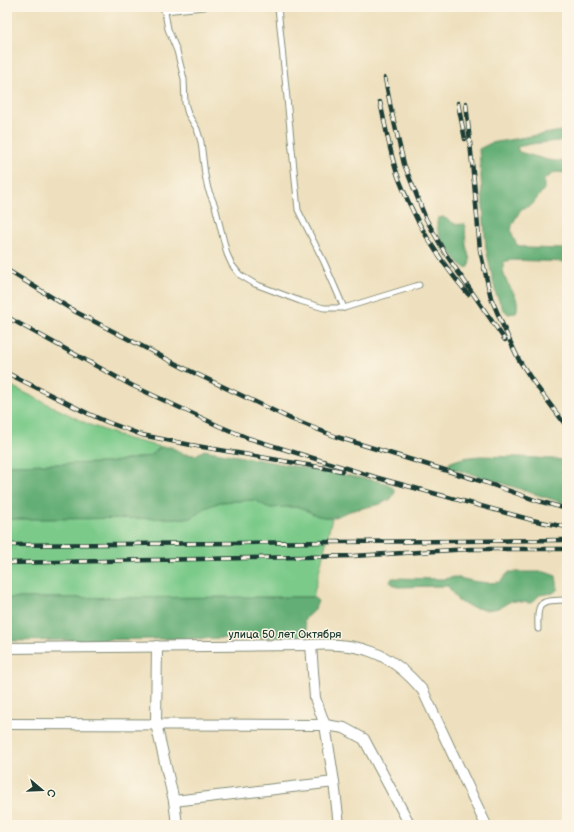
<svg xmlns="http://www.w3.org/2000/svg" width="574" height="832" font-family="'Balsamiq Sans',sans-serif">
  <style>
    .green { fill: #7bca8a; stroke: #4d845f }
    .forest { fill: #64ae76; stroke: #427655 }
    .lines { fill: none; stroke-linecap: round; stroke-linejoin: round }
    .lane-casing { stroke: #868e79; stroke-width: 7 }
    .street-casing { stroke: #868e79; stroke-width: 12 }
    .lane { stroke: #fff; stroke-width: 5 }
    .street { stroke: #fff; stroke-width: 10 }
    .rail-casing { stroke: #1f3d34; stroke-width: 4.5 }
    .rail { stroke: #fcf5e5; stroke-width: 3; stroke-dasharray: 9; stroke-linecap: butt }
    .labels { text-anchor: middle; stroke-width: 3; stroke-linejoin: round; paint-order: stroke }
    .street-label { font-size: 11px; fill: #1f3d34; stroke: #fcf5e5 }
  </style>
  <rect width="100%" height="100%" fill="#fcf5e5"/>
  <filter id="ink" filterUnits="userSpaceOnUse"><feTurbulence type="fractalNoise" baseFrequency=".025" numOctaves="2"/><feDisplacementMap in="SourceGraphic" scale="8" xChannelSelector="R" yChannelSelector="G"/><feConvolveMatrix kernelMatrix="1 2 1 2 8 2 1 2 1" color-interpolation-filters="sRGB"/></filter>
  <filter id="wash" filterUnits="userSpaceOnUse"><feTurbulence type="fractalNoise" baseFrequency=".012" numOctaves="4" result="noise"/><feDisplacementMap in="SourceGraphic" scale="16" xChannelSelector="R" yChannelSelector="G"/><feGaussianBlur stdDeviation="0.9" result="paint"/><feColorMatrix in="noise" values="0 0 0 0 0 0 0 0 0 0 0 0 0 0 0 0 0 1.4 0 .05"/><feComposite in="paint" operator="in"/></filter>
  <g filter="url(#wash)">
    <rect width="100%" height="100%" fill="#eee0be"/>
    <g class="green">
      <polygon points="7,384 90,425 128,439 161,447 149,456 107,463 7,465"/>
      <polygon points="255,500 269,508 286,507 300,507 318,516 332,518 313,597 7,598 7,519 191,518 205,508 220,502"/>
    </g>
    <g class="forest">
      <path d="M567,130V140L531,144L517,147L519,152L548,160L567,162V173L556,172L544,179V189L532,205L521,209C512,226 507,226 517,245L528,248L567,249V262L511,260L503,262C503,267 503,273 505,278C511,291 521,298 516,313L508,314L503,309L496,294L486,249L479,149L491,143Z"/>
      <path d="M443,217C447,219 451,222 455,224C458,225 462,224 465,224L466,245L470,260L469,267L465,268C453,258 432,234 438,218Z"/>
      <path d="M161,447H171L184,454L196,455L204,450L378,481C386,483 392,484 395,492L391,499L380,504L350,511L332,518L318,516L299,507H286L269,508L255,500L220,502L205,508L191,518L7,519V465L107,463L149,456Z"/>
      <path d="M480,456L521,457L567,460V504L538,495L492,480L450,468L449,463C460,458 468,457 480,456Z"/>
      <polygon points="509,572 545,572 556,576 558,589 553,593 540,595 531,603 511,601 499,608 487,610 471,607 458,601 448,586 397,587 390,582 392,578 442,579 455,577 472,581 488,583 500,582"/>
      <polygon points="313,597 318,601 314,611 306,617 304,622 307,630 304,637 7,641 7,598"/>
    </g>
  </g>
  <g filter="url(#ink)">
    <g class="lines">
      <g class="lane-casing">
        <g id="lane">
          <polyline points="164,7 168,29 177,51 184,79 185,103 188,114 197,129 201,142 205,175 208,189 215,206 227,254 232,265 240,275 255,284 300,301 324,308 344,308 419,285"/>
          <polyline points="278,7 298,210 324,262 344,308"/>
          <polyline points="164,11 204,7"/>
          <path d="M538,629C537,600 539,601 567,600"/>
        </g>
      </g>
      <g class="street-casing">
        <g id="street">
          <polyline points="311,645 315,698 325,725 334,782"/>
          <polyline points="157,646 156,724 174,801 177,825"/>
          <path d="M7,648L311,645C360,642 391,652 423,691L486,825"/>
          <polyline points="7,724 325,725 344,728 364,739 410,825"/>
          <polyline points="174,801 334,782 339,825"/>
        </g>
      </g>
      <use href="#lane" class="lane"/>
      <use href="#street" class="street"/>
      <g class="rail-casing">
        <g id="rail">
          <polyline points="385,78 391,109 404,164 426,219 445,253 505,340"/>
          <path d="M380,102C386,127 390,155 399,179C415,222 438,259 468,294"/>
          <polyline points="458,103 461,119 465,139"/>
          <polyline points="466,103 474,182 480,250 491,298 507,335 519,360 532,380 567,427"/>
          <polyline points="7,270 76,312 184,368 291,419 337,437 487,483 535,500 567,509"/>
          <polyline points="7,317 131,385 219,426 248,438 378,478 532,520 556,525 567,527"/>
          <polyline points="7,373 89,414 107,422 142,435 191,445 342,471"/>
          <polyline points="7,545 567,540"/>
          <polyline points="7,563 353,556 470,549 567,549"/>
        </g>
      </g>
      <use href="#rail" class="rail"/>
    </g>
  </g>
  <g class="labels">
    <g class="street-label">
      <text x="285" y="638">улица 50 лет Октября</text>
    </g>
  </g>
  <rect width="574" height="832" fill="none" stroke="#fcf5e5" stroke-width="24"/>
  <g transform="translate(42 790) rotate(109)" stroke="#fcf5e5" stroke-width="3" paint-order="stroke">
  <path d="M0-3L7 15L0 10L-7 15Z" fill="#1f3d34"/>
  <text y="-6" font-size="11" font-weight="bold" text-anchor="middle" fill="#1f3d34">С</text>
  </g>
</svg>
